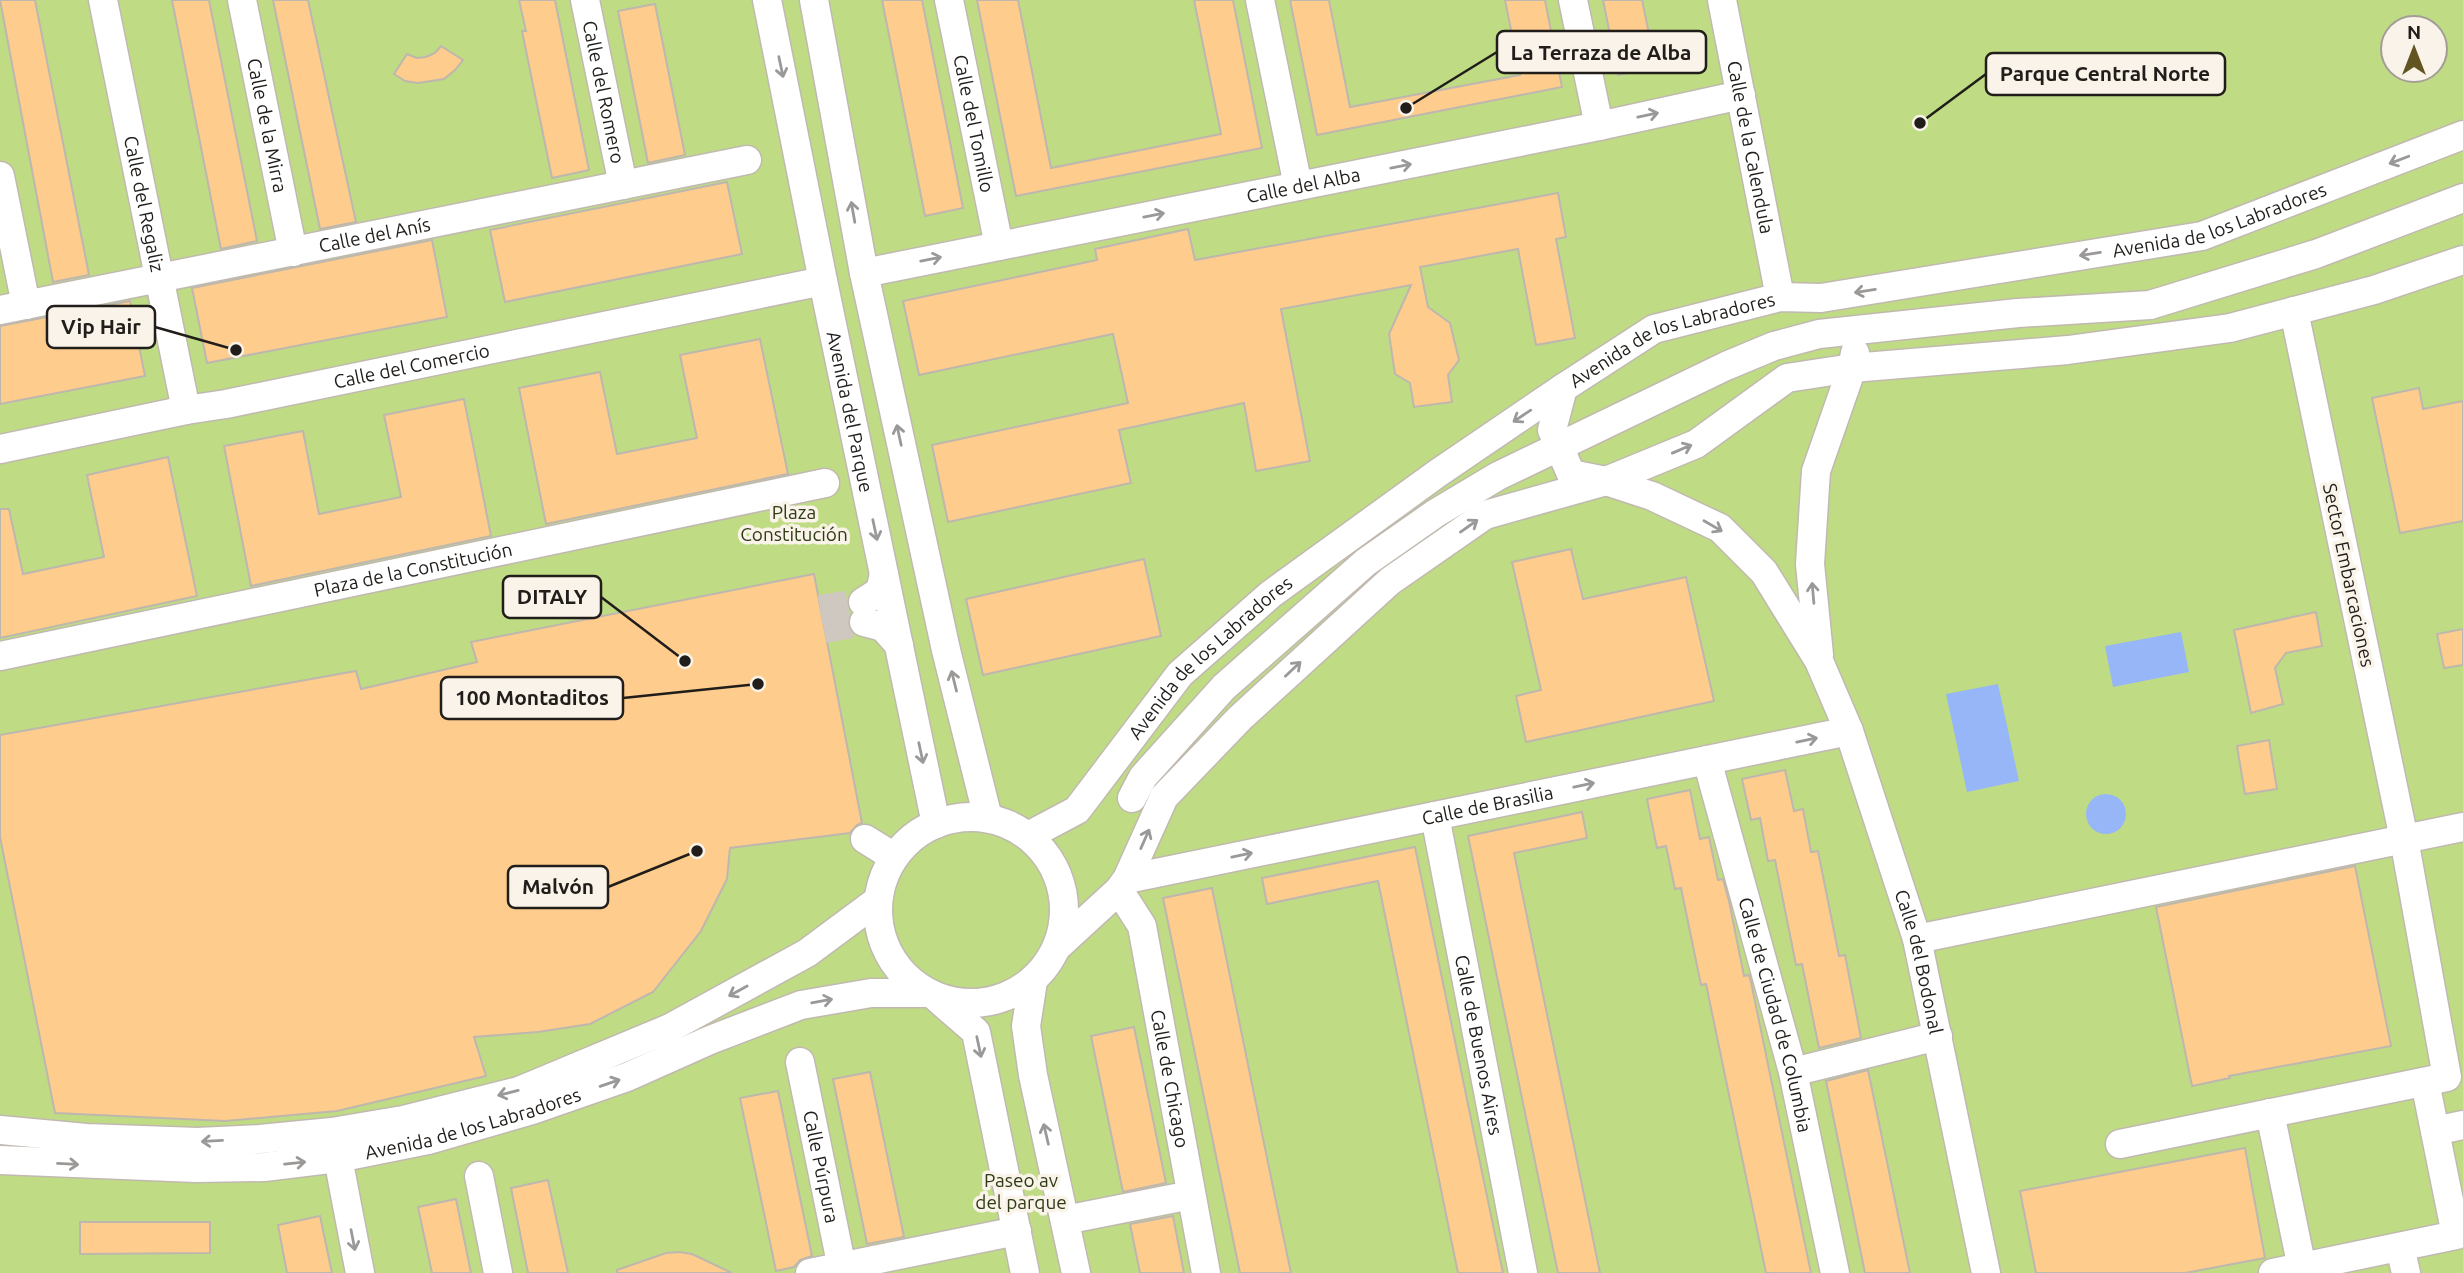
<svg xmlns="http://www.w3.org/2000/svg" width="2463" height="1273" font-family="Ubuntu,sans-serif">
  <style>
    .green { fill: #bfdc84; fill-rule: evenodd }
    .water { fill: #97b6f7 }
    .building { fill: #fecc8c; stroke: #beb7ae; stroke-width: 2 }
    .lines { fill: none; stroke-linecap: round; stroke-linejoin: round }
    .street-tunnel { stroke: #cec8c0; stroke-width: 28; stroke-dasharray: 28 14; stroke-linecap: butt }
    .street-casing { stroke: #c1b9b0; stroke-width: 31 }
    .street { stroke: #fff; stroke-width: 28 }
    .oneway { stroke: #9b9998 }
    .labels { text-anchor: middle; stroke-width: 7; stroke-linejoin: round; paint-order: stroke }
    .street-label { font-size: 19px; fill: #201d1a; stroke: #faf3e9 }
    .park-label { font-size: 19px; fill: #2f3b14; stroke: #faf3e9 }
    .leader { fill: none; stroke: #201d1a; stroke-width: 2.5 }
    .callout-dot { fill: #201d1a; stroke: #faf3e9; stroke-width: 2.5 }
    .callout { fill: #faf3e9; stroke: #201d1a; stroke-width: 2.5 }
    .callout-label { font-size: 21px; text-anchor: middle; font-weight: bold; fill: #201d1a }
  </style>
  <rect width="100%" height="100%" fill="#faf3e9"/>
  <path class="green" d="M0,0H2463V1273H0ZM2393,28H2435V70H2393Z"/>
  <g class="water">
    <polygon points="2181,632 2189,672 2113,687 2105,646"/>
    <polygon points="1998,684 2019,781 1967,792 1946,694"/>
    <circle cx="2106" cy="814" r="20"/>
  </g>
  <g class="building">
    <polygon points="0,0 35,0 89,275 53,282"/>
    <polygon points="172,0 209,0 257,241 221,249"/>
    <polygon points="273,0 308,0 356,222 320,229"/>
    <polygon points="519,0 555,0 589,170 552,178 522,31 526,31"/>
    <polygon points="882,0 922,0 963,208 925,216"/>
    <polygon points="977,0 1018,0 1051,168 1221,134 1194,0 1233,0 1262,148 1016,196"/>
    <polygon points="1290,0 1329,0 1350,107 1520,75 1505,0 1545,0 1562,87 1317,135"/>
    <polygon points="1603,0 1642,0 1656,67 1618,75"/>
    <polygon points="655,4 685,155 648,163 618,11"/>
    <polygon points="441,46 463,60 455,70 444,79 418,83 405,81 394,74 407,54 417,58 426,57 435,53"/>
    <polygon points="727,182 742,254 505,302 490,230"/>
    <polygon points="1558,193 1566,237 1556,239 1575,338 1536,345 1518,249 1420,267 1428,307 1450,323 1459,360 1448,375 1452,402 1414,407 1410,383 1395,374 1389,334 1411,285 1281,309 1310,461 1256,471 1244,403 1119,430 1131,483 948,522 932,445 1128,403 1113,334 919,375 903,301 1097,260 1095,249 1188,229 1195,260"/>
    <polygon points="432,240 447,317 207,363 192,288"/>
    <polygon points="130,301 145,376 0,404 0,326"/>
    <polygon points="760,339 788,474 546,524 519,388 600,372 617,454 697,438 680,355"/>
    <polygon points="2419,388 2423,409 2463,401 2463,521 2400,533 2372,398"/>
    <polygon points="464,399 491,536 251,586 224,446 303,431 319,514 401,497 384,415"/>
    <polygon points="168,457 197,596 0,638 0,509 9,509 23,574 104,557 87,475"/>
    <polygon points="1571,549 1583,599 1686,577 1714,701 1526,742 1516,696 1541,690 1512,562"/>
    <polygon points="1144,559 1161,636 983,675 966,599"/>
    <polygon points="814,574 862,823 857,825 850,833 730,848 727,879 701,931 653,992 590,1024 538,1032 474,1037 486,1076 337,1111 225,1121 55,1113 0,837 0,735 356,671 361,689 477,662 471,642"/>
    <polygon points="2316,612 2322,646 2286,653 2275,668 2283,704 2251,713 2234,630"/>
    <polygon points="2463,629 2463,665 2444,668 2437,634"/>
    <polygon points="2269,740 2277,789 2245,794 2237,746"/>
    <polygon points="1785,770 1794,811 1803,809 1811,852 1818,851 1839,956 1845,955 1861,1038 1819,1048 1802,964 1796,965 1775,860 1768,861 1760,818 1751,820 1742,779"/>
    <polygon points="1690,790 1700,839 1709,837 1718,880 1723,879 1729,901 1744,976 1749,975 1751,982 1811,1273 1766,1273 1706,984 1701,985 1681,888 1675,889 1666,846 1657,848 1647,799"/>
    <polygon points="1582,812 1587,838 1514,853 1600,1273 1558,1273 1468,836"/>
    <polygon points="1415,847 1477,1148 1503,1273 1458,1273 1378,881 1267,904 1262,878"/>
    <polygon points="2355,866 2391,1046 2229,1076 2230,1078 2192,1086 2156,907"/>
    <polygon points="1212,888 1274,1192 1291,1273 1240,1273 1163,898"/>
    <polygon points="1134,1027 1166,1183 1123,1192 1091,1036"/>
    <polygon points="1868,1070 1910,1273 1865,1273 1826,1081"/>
    <polygon points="870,1072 904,1237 867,1244 833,1079"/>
    <polygon points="778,1091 812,1256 800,1260 794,1267 776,1271 740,1098"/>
    <polygon points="2245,1148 2265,1258 2185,1273 2036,1273 2020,1191"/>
    <polygon points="548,1180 568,1273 528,1273 511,1188"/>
    <polygon points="456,1199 471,1273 432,1273 418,1207"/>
    <polygon points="320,1216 332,1273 287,1273 278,1225"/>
    <polygon points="1173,1216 1184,1273 1140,1273 1130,1224"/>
    <polygon points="80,1222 210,1222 210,1253 80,1254"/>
    <polygon points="679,1252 692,1254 732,1273 617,1273 617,1270 666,1253"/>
  </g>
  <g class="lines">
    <g class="street-tunnel">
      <polyline points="820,609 863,602"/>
      <polyline points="824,629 864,622"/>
    </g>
    <g class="street-casing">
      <g id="street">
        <path id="s1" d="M103,0L186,410"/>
        <path id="s2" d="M242,0L293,252"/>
        <path id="s3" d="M585,0L623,185"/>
        <path id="s4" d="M767,0L823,281L936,824"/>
        <polyline points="814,0 864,273 946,650 988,818"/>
        <path id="s5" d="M949,0L999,246"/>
        <polyline points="1260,0 1298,186"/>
        <polyline points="1573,0 1599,126"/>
        <path id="s6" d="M1722,0L1780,297"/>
        <polyline points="0,176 26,305"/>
        <path id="s7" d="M864,273L1599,126L1741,95"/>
        <path id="s8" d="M0,310L747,160"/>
        <path id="s9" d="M1563,388L1552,430L1571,474L1606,481L1652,496L1720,528L1764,572L1819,661L1849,731L1917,939L1986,1273"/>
        <path id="s10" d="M0,449L186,410L226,404L823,281"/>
        <polyline points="863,602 880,591 884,574"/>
        <polyline points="864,622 883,627 899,645"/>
        <polyline points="1819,655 1810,564 1816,471 1852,368 1855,353"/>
        <path id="s11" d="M0,656L825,483"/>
        <path id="s12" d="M1707,760L1793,1072L1835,1273"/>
        <polyline points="1132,798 1143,777 1224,687 1366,562 1436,513 1498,476 1726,366 1774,346 1819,334 2018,313 2150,305 2316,254 2463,198"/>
        <path id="s13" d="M1435,816L1523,1273"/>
        <circle cx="971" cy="910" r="93"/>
        <path id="s14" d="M1028,836L1077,810L1180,674L1271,594L1438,473L1563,388L1654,329L1780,297L1821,298L2202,236L2463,135"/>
        <polyline points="865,839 894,857"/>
        <path id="s15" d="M1127,879L1849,731"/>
        <path id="s16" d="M1119,890L1142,926L1206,1273"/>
        <polyline points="1917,939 2463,827"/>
        <polyline points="1057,947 1119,890 1127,879 1164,797 1240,718 1390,581 1485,515 1606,481 1696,444 1787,378 1852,368 2068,350 2230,328 2374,290 2463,260"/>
        <polyline points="1033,981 1026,1026 1033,1075 1076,1273"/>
        <polyline points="938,999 976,1032 1025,1273"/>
        <path id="s17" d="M800,1062L843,1273"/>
        <polyline points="1793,1072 1938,1036"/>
        <polyline points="2270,1113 2303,1273"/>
        <polyline points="0,1130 86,1138 197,1142 260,1139 332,1132 403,1120 519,1091 670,1028 807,953 877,901"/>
        <polyline points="2435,1131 2463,1125"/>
        <polyline points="2120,1144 2447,1077 2404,839 2294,311"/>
        <polyline points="338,1158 360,1273"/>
        <path id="s18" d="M0,1160L196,1168L264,1167L338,1158L428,1140L532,1110L627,1077L710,1040L801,1005L871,993H928"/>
        <polyline points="479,1176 498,1273"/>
        <polyline points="1065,1220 1191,1195"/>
        <polyline points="2400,1247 2406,1273"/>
        <polyline points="810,1273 1017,1231"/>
        <polyline points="2273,1273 2456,1235 2425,1082"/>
      </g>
    </g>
    <use href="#street" class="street"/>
  </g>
  <defs><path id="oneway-shaft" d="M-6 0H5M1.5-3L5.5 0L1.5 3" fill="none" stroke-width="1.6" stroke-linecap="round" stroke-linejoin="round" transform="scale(1.75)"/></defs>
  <g class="oneway">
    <use href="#oneway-shaft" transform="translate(781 67) rotate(78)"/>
    <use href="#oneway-shaft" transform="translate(1648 115) rotate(-12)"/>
    <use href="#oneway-shaft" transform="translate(2399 160) rotate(159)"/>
    <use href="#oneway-shaft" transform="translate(1401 166) rotate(-11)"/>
    <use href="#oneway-shaft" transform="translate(853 212) rotate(-100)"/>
    <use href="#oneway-shaft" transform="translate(1154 215) rotate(-11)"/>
    <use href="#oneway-shaft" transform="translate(2090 254) rotate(171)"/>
    <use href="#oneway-shaft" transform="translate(931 259) rotate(-11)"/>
    <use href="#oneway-shaft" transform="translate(1865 291) rotate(171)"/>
    <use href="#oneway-shaft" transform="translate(1522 416) rotate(146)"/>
    <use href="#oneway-shaft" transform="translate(899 435) rotate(-102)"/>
    <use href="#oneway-shaft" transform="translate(1682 449) rotate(-23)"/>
    <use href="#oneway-shaft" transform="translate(1469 526) rotate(-35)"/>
    <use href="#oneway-shaft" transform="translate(1713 526) rotate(30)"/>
    <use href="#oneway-shaft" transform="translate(875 530) rotate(78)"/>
    <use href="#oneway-shaft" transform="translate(1813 593) rotate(-95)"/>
    <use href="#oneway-shaft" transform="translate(1293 669) rotate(-43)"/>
    <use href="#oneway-shaft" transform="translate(954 681) rotate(-104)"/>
    <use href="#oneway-shaft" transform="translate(1807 740) rotate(-12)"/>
    <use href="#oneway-shaft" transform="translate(921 753) rotate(78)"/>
    <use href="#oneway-shaft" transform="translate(1584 785) rotate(-12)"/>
    <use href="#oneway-shaft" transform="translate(1145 839) rotate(-66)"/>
    <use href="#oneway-shaft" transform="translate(1242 855) rotate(-12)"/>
    <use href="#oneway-shaft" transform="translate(738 991) rotate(151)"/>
    <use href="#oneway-shaft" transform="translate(822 1001) rotate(-10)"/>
    <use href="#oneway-shaft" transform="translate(979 1047) rotate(78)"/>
    <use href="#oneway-shaft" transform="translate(610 1083) rotate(-19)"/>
    <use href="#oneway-shaft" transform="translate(508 1093) rotate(166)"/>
    <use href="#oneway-shaft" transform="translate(1046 1134) rotate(-103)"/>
    <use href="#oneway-shaft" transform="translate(212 1141) rotate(177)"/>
    <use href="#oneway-shaft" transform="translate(295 1163) rotate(-6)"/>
    <use href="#oneway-shaft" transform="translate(68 1164) rotate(3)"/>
    <use href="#oneway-shaft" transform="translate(353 1240) rotate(79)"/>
  </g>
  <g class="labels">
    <g class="street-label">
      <text dy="7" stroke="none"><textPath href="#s3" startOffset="94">Calle del Romero</textPath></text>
      <text dy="7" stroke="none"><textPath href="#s5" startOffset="126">Calle del Tomillo</textPath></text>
      <text dy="7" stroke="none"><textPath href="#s2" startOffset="128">Calle de la Mirra</textPath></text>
      <text dy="7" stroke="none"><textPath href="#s6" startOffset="150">Calle de la Calendula</textPath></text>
      <text dy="7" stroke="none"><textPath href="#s7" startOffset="448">Calle del Alba</textPath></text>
      <text dy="7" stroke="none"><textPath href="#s1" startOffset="208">Calle del Regaliz</textPath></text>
      <text dy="7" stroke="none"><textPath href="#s14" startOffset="1391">Avenida de los Labradores</textPath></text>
      <text dy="7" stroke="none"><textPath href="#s8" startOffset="382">Calle del Anís</textPath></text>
      <text dy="7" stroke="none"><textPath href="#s14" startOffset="826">Avenida de los Labradores</textPath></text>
      <text dy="7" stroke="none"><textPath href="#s10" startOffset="420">Calle del Comercio</textPath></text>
      <text dy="7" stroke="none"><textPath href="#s4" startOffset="420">Avenida del Parque</textPath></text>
      <text dy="7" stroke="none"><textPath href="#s11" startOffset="422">Plaza de la Constitución</textPath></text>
      <text transform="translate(2349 575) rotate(78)" y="7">Sector Embarcaciones</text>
      <text dy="7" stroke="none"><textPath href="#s14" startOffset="259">Avenida de los Labradores</textPath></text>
      <text dy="7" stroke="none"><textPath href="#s15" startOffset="368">Calle de Brasilia</textPath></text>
      <text dy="7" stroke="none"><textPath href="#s9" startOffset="735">Calle del Bodonal</textPath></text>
      <text dy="7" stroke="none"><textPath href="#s12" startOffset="264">Calle de Ciudad de Columbia</textPath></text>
      <text dy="7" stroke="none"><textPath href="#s13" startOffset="233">Calle de Buenos Aires</textPath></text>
      <text dy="7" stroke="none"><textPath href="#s16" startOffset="198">Calle de Chicago</textPath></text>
      <text dy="7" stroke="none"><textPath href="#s18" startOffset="478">Avenida de los Labradores</textPath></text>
      <text dy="7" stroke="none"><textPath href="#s17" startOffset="107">Calle Púrpura</textPath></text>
    </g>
    <g class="park-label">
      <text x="794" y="519">Plaza<tspan x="794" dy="22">Constitución</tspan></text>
      <text x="1021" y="1187">Paseo av<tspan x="1021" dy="22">del parque</tspan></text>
    </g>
  </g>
  <path class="leader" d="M1406 108L1497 52M1920 123L1986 74M236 350L155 327M685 661L601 597M758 684L623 698M697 851L608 887"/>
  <g class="callout-dot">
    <circle cx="1406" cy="108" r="7"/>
    <circle cx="1920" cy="123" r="7"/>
    <circle cx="236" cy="350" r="7"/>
    <circle cx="685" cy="661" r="7"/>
    <circle cx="758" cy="684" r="7"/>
    <circle cx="697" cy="851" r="7"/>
  </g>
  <g class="callout">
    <rect x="1497" y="31" width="209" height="42" rx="7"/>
    <rect x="1986" y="53" width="239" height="42" rx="7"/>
    <rect x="47" y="306" width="108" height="42" rx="7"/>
    <rect x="503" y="576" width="98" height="42" rx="7"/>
    <rect x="441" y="677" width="182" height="42" rx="7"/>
    <rect x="508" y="866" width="100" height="42" rx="7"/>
  </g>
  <g class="callout-label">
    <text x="1601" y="60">La Terraza de Alba</text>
    <text x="2105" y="81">Parque Central Norte</text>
    <text x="101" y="334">Vip Hair</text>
    <text x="552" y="604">DITALY</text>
    <text x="532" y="705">100 Montaditos</text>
    <text x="558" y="894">Malvón</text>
  </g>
  <g transform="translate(2414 49)"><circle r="33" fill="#faf3e9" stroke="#a39d96" stroke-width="2"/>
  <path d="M0-5L12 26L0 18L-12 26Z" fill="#635522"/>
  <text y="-10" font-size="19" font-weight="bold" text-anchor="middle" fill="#201d1a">N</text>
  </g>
</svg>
